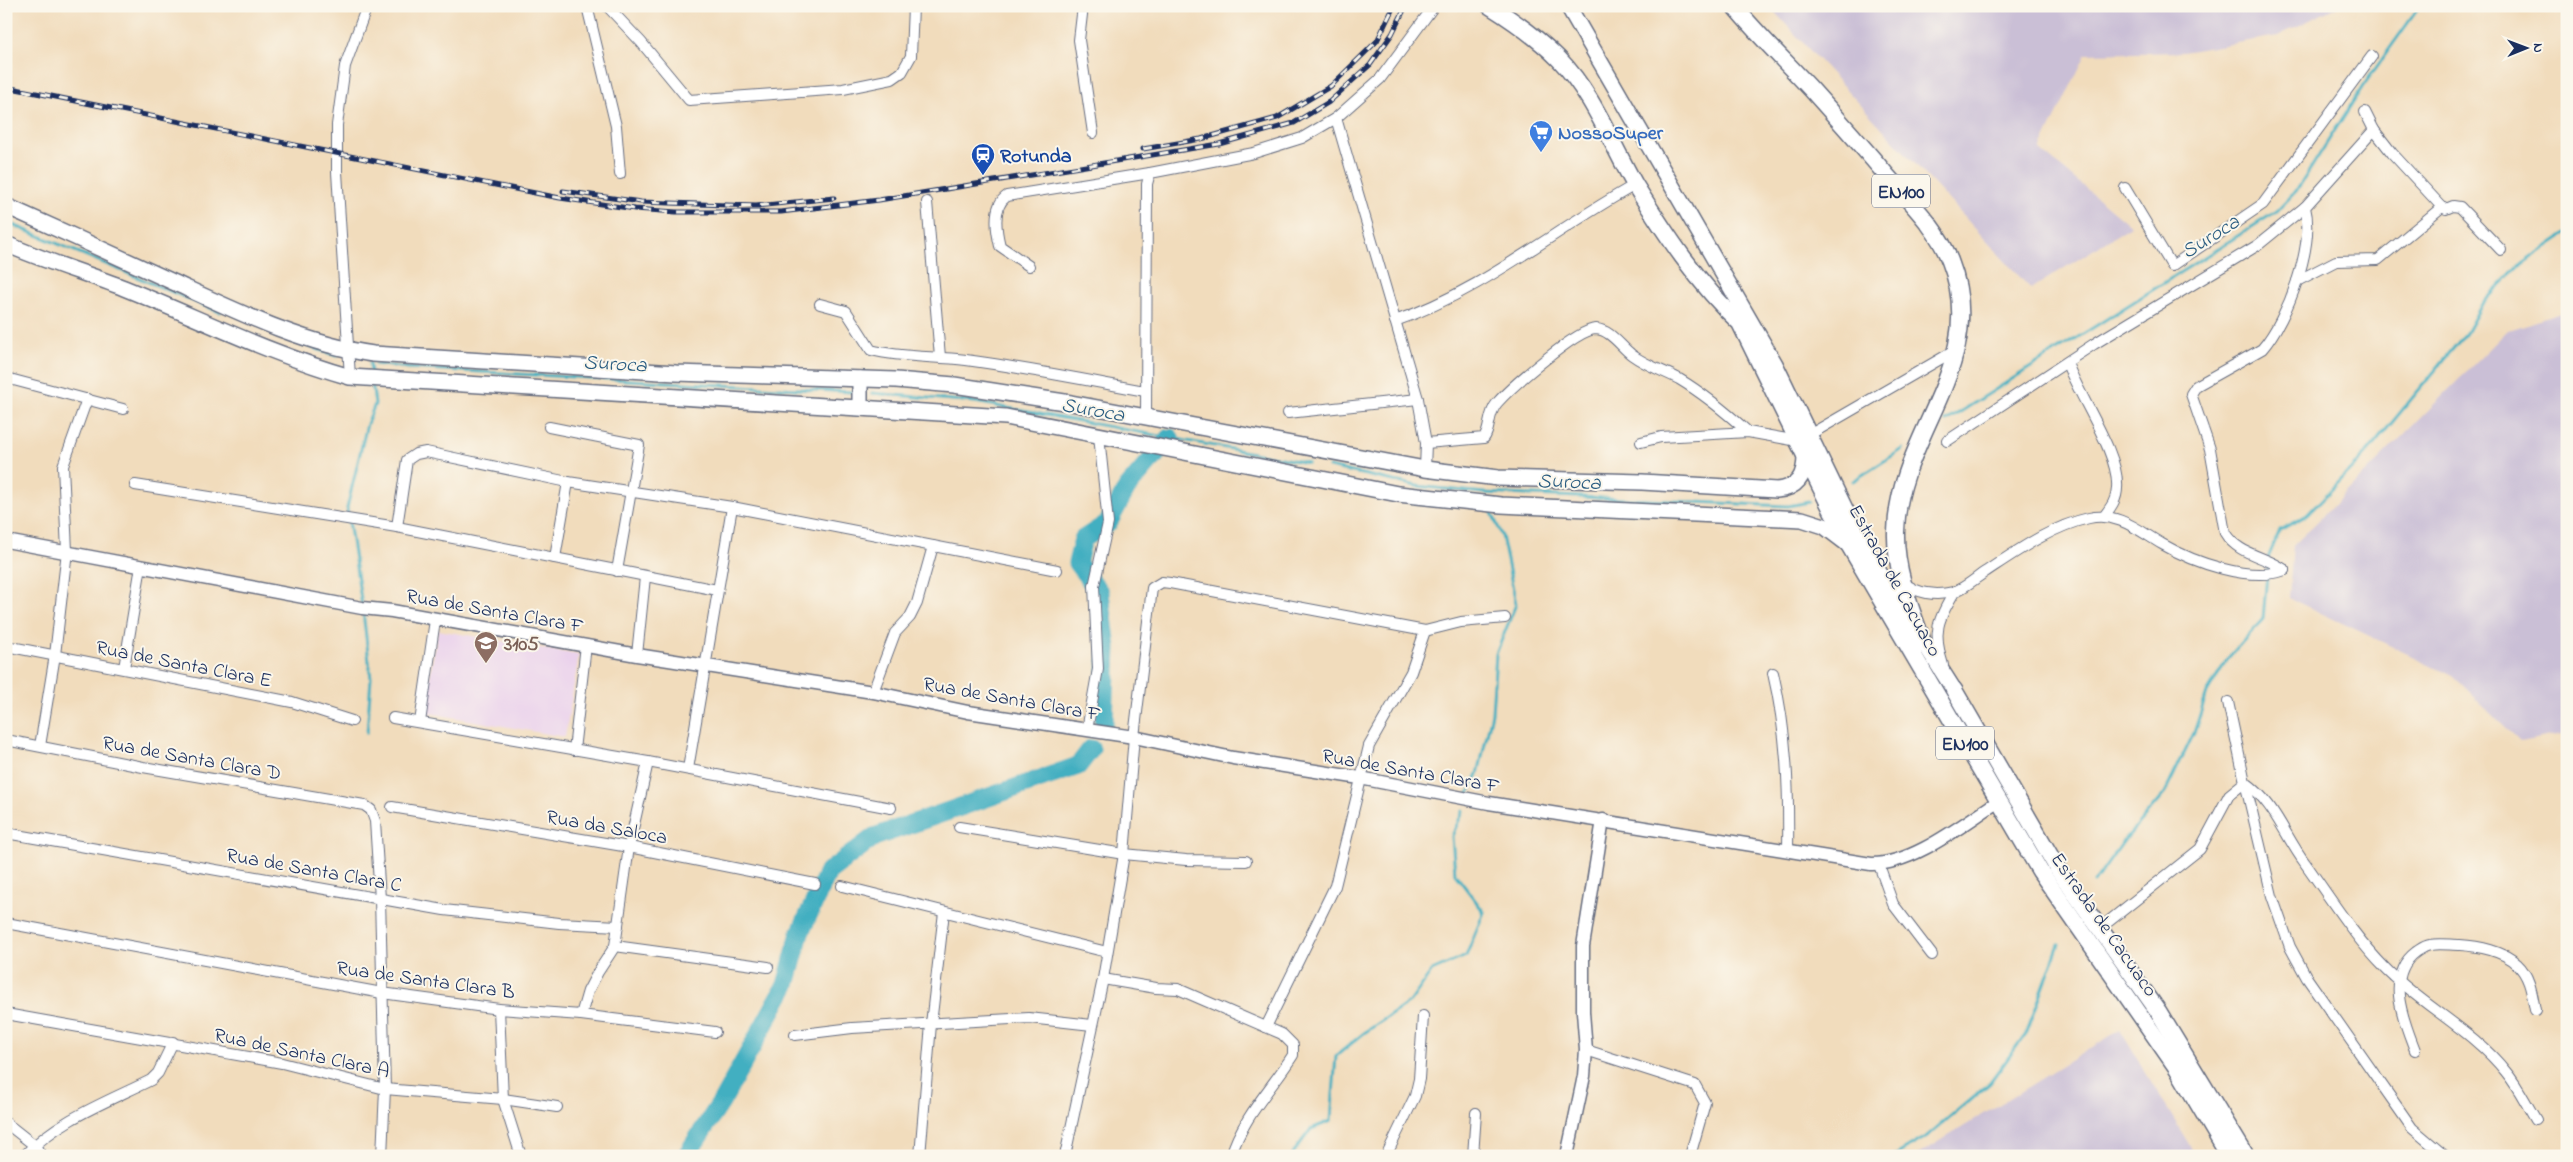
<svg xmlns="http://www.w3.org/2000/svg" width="2573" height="1162" font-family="'Indie Flower',sans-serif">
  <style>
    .built { fill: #ead1ec }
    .industrial { fill: #cabfd6 }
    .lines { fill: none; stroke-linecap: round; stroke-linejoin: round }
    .stream { stroke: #43afc1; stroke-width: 3 }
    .river { stroke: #43afc1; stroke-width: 19 }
    .minor-casing { stroke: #666c7f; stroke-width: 12 }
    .tertiary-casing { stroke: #666c7f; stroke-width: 15 }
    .secondary-casing { stroke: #666c7f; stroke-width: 18 }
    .primary-casing { stroke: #666c7f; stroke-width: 19 }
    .minor { stroke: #fff; stroke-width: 10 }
    .tertiary { stroke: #fff; stroke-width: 12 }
    .secondary { stroke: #fff; stroke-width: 15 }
    .primary { stroke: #fff; stroke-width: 16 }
    .rail-casing { stroke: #1b2f5e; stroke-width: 5 }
    .rail { stroke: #fbf7ec; stroke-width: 3; stroke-dasharray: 9; stroke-linecap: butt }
    .labels { text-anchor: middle; stroke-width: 4; stroke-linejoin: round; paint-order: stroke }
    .shield { fill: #fbf7ec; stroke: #5e6b89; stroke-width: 1 }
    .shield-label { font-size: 19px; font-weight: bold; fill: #1b2f5e }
    .shop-label { font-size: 20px; font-weight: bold; fill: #366cbe; stroke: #fbf7ec; text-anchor: start }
    .transit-label { font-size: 20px; font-weight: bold; fill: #164399; stroke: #fbf7ec; text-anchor: start }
    .street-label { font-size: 20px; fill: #1b2f5e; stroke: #fbf7ec }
    .education-label { font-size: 20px; font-weight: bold; fill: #785e54; stroke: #fbf7ec; text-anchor: start }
    .water-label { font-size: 21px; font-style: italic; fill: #295c81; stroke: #fbf7ec }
  </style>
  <rect width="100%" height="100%" fill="#fbf7ec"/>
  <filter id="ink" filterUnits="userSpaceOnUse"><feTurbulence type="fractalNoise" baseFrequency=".02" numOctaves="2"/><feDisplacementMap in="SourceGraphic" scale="10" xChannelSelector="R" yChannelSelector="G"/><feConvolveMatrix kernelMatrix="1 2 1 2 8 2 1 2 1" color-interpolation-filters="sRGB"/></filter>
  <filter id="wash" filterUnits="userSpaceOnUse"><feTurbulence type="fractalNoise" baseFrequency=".0096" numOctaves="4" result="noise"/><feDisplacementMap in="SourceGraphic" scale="20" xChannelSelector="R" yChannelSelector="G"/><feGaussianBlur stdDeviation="1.12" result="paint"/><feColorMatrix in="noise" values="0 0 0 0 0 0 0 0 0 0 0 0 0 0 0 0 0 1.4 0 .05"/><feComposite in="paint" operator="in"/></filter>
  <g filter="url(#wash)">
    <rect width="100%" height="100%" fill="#f1dcbc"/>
    <polygon class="built" points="438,630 579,655 565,737 424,712"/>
    <g class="industrial">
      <polygon points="1769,6 2338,6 2278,36 2183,52 2086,54 2040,150 2131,226 2031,289"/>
      <polygon points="2567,311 2567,733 2520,742 2450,674 2289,598 2293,546 2508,330"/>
      <polygon points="2120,1030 2196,1156 1916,1156"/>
    </g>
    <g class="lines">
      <g class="stream">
        <polyline points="6,222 220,312"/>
        <polyline points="274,334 337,356"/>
        <polyline points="370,363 371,374"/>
        <polyline points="375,364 408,368 853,392"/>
        <polyline points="872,393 975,402 1308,463"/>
        <polyline points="1946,421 2277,211 2297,190 2363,86 2420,6"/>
        <polyline points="1329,467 1417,486 1484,493 1788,506 1809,502"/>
        <polyline points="1853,481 1903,449"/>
        <polyline points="2268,558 2280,530 2307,515 2366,454 2466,333 2482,304 2519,266 2567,233"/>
        <polyline points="362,606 347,508 367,424 375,404 372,382"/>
        <polyline points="363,612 371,678 367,733"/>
        <polyline points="1469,793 1478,774 1492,713 1496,654 1516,604 1502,536 1490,508"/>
        <polyline points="2094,883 2123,842 2165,793 2194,733 2207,693 2228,658 2263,619 2268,564"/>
        <polyline points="1291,1156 1311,1129 1331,1121 1336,1056 1364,1033 1410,1002 1432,971 1466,956 1484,912 1455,874 1452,836 1463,811"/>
        <polyline points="1894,1156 1926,1137 1990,1083 2027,1032 2059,944"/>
      </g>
      <g class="river">
        <polyline points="1104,722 1107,648 1100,593 1077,563 1083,539 1108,523 1127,488 1170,438"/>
        <polyline points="686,1156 722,1101 786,985 800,933 828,872 874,837 1078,766 1091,749"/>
      </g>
    </g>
  </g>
  <g filter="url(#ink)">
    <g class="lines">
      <g class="minor-casing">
        <g id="minor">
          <polyline points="587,6 616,126 620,174"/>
          <polyline points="607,6 641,42 689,100 843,89 892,79 902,72 911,56 913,6"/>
          <polyline points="1083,6 1079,40 1093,133"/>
          <polyline points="2365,112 2374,130"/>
          <polyline points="1336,118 1418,399 1426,443 1425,469"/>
          <polyline points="2125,188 2172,266 2263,204 2372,56"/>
          <polyline points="927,202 940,357"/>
          <path d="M1029,266L1000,246C996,230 992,206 1007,196L1150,173"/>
          <polyline points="2297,281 2336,261 2378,260 2442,207"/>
          <path d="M820,304L846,311L871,350C903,358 934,356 966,360C1026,368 1085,380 1145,391"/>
          <path d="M1395,321C1483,291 1555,229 1635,185"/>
          <path d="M2067,363C2079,397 2120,454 2117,488C2117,499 2111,507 2105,515"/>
          <polyline points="350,377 337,172 337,125 345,66 367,6"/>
          <polyline points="6,378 123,409"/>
          <polyline points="1288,413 1418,399"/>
          <polyline points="1146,419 1147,184 1150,173 1254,153 1302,138 1336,118 1380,79 1434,6"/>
          <polyline points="549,427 639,445 617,571"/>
          <polyline points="1809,435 1956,350"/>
          <polyline points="1947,441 2094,344 2258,245 2305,207"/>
          <polyline points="1641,442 1661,437 1748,432 1798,441"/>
          <path d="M1426,443L1484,438C1491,429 1487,415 1497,403C1510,388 1577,329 1596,329C1611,330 1621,347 1632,355C1647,366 1664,371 1679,379C1704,394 1727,413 1748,432"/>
          <polyline points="135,485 397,527 717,590"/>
          <polyline points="397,527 407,460 416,454 426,452 568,482 732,507 1057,570"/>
          <polyline points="555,558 568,482"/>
          <path d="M2285,570C2266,556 2238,555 2225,533L2210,449L2191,394L2196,386L2262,349C2288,319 2315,245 2305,207L2374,130L2392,153L2442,207L2446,209L2453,206L2460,207L2501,250"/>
          <path d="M1903,582C1917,594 1936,596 1953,592C1964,589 1976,578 1985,572C2017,551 2052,526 2089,518C2118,512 2138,530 2162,544C2193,562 2250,583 2285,570"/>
          <polyline points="6,646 292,702 352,721"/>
          <polyline points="637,655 645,577"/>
          <path d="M1943,665C1932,632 1938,619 1955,591"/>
          <polyline points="124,668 141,566"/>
          <path d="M1773,673C1787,732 1789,790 1788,851"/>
          <polyline points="873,692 895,633 910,617 917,603 933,546"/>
          <polyline points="393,718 648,762 891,808"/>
          <polyline points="420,722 435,620"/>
          <polyline points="1087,730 1098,669 1094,586 1108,523 1099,436"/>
          <polyline points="6,740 143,767 364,805 371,810 375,821 380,899 385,1089 382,1156"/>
          <polyline points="40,746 55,655 67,551 63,466 87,399"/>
          <polyline points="574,750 586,645"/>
          <polyline points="688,769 732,507"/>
          <path d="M2245,782C2275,803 2284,835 2305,863C2330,898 2355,938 2385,968C2422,1006 2473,1030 2506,1072C2518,1086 2526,1104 2536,1120"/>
          <polyline points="2245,782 2272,896 2290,947 2307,978 2403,1115 2412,1128 2445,1156"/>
          <polyline points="392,807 629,847 815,884"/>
          <polyline points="959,827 1124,854 1186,860 1246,861"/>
          <polyline points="6,833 444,910 559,923 618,926"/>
          <polyline points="1879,865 1893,904 1932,955"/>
          <polyline points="842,886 1107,952"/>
          <polyline points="6,923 382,993 499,1009 581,1015 715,1032"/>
          <polyline points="2099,929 2200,849 2229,795 2245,782 2228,702"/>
          <polyline points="615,946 768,967"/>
          <path d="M1103,979L1156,988L1178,989L1282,1034L1293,1045V1055C1272,1088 1242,1118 1231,1156"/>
          <polyline points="499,1009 503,1099 521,1156"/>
          <polyline points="6,1014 282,1063 385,1089 503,1099 557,1107"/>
          <polyline points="581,1015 588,991 598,972 615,946 629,847 648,762"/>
          <polyline points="1266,1027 1335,886 1369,746 1411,672 1425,631"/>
          <polyline points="795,1035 852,1028 1029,1018 1092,1025"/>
          <polyline points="1586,1050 1695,1085 1705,1103 1690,1156"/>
          <path d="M2415,1050C2404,1021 2384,976 2416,952C2421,949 2424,946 2430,945C2439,943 2450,945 2460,945C2478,946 2504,951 2517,964C2530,976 2532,994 2535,1010"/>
          <polyline points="6,1123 34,1145 42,1156"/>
          <path d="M24,1156C57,1120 109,1101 151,1080L158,1073L173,1042"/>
          <polyline points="920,1156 931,1024 944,912"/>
          <polyline points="1065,1156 1103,979 1124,854 1134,737 1152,588 1162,582 1170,583 1425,631 1461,622 1505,618"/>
          <polyline points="1386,1156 1415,1096 1419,1079 1423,1016"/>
          <polyline points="1473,1156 1476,1113"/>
        </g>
      </g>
      <g class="tertiary-casing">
        <g id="tertiary">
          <path d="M6,541L362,608L392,611L637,655L873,692L968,712L1134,737L1233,758L1360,778L1489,803L1871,864C1913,865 1964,823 1999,801"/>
          <polyline points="1567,1156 1584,1076 1586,1050 1583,1012 1583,946 1603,820"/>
        </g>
      </g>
      <g class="secondary-casing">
        <g id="secondary">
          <polyline points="1568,6 1775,364 1865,550 1954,690"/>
          <path d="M6,206C62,231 117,256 173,282C236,311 303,344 373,354L676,373L896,380L954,385L1071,403L1425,469L1498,478L1642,482L1777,490C1798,488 1805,476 1805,456"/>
          <path d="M6,244C45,261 85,273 124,288C199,318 272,355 350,377L1006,417L1398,494L1501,505L1802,519L1824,526L1849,545"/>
          <polyline points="860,379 860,407"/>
        </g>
      </g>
      <g class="primary-casing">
        <g id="primary">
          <path d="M1490,6C1514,21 1538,38 1559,59C1593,94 1611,143 1635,185C1665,233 1698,284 1740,323L1849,545L1999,801L2040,871L2177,1068L2229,1156"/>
          <path d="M1734,6C1758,35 1785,61 1811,89C1837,118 1863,147 1888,177C1911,203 1938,229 1950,261C1991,364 1897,435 1896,532C1895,571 1911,609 1924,645"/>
          <polyline points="1954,690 2059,871 2158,1011 2246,1156"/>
        </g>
      </g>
      <use href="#minor" class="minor"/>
      <use href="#tertiary" class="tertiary"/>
      <use href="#secondary" class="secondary"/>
      <use href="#primary" class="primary"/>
      <g class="rail-casing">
        <g id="rail">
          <polyline points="6,87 560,198 635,209 676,212 781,212 879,200 1219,144 1294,123 1329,102 1370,65 1392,34 1406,6"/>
          <polyline points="1143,149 1201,139 1277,118 1331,86 1377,41 1394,6"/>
          <polyline points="563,191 641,202 756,206 834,198"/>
        </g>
      </g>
      <use href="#rail" class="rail"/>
    </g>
  </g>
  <defs>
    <g id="supermarket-pin" transform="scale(1.25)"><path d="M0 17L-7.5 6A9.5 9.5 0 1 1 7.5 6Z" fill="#3f7fe0" stroke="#fbf7ec"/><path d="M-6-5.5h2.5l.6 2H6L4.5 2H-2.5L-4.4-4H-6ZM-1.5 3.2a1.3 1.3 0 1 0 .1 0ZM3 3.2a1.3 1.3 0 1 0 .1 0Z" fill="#fff"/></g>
    <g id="station-pin" transform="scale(1.25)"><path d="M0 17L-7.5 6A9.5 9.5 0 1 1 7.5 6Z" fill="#1a4fb4" stroke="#fbf7ec"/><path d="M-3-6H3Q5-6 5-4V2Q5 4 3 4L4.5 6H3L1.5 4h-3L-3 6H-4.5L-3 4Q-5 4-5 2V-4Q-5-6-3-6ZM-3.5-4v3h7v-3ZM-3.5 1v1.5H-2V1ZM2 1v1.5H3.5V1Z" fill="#fff"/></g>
    <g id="school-pin" transform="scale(1.25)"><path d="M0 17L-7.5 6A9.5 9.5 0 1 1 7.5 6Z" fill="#8d6e63" stroke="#fbf7ec"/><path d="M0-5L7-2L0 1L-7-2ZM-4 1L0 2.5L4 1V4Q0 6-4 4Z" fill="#fff"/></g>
  </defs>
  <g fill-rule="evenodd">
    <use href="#supermarket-pin" x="1541" y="132"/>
    <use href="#station-pin" x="983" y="155"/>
    <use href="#school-pin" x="486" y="643"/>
  </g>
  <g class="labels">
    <g class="shield">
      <rect x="1872" y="174.5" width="58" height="33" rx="4"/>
      <rect x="1936" y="726.5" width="58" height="33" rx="4"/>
    </g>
    <g class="shield-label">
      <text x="1901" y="198">EN100</text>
      <text x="1965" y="750">EN100</text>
    </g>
    <g class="shop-label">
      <text x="1558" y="139">NossoSuper</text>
    </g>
    <g class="transit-label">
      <text x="1000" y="162">Rotunda</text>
    </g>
    <g class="street-label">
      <text transform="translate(1896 580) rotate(61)" y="7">Estrada de Cacuaco</text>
      <text transform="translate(495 610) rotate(10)" y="7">Rua de Santa Clara F</text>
      <text transform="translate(184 663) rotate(11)" y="7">Rua de Santa Clara E</text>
      <text transform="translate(1012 698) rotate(10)" y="7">Rua de Santa Clara F</text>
      <text transform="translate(192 757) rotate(10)" y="7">Rua de Santa Clara D</text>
      <text transform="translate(1411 770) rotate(10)" y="7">Rua de Santa Clara F</text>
      <text transform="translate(607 826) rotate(10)" y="7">Rua da Saloca</text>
      <text transform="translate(314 869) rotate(10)" y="7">Rua de Santa Clara C</text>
      <text transform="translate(2105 924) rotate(55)" y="7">Estrada de Cacuaco</text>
      <text transform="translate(426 979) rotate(8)" y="7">Rua de Santa Clara B</text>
      <text transform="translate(302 1052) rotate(12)" y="7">Rua de Santa Clara A</text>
    </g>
    <g class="education-label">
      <text x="504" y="650">3105</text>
    </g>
    <g class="water-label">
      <text transform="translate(2210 236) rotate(-32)" y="7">Suroca</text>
      <text transform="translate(615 363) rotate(3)" y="7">Suroca</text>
      <text transform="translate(1093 409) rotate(10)" y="7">Suroca</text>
      <text transform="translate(1569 481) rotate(2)" y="7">Suroca</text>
    </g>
  </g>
  <rect width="2573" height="1162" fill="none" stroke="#fbf7ec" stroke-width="25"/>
  <g transform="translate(2526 48) rotate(89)" stroke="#fbf7ec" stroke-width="4" paint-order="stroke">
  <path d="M0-4L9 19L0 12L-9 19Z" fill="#1b2f5e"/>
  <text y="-8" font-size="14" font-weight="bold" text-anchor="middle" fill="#1b2f5e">N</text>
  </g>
</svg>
